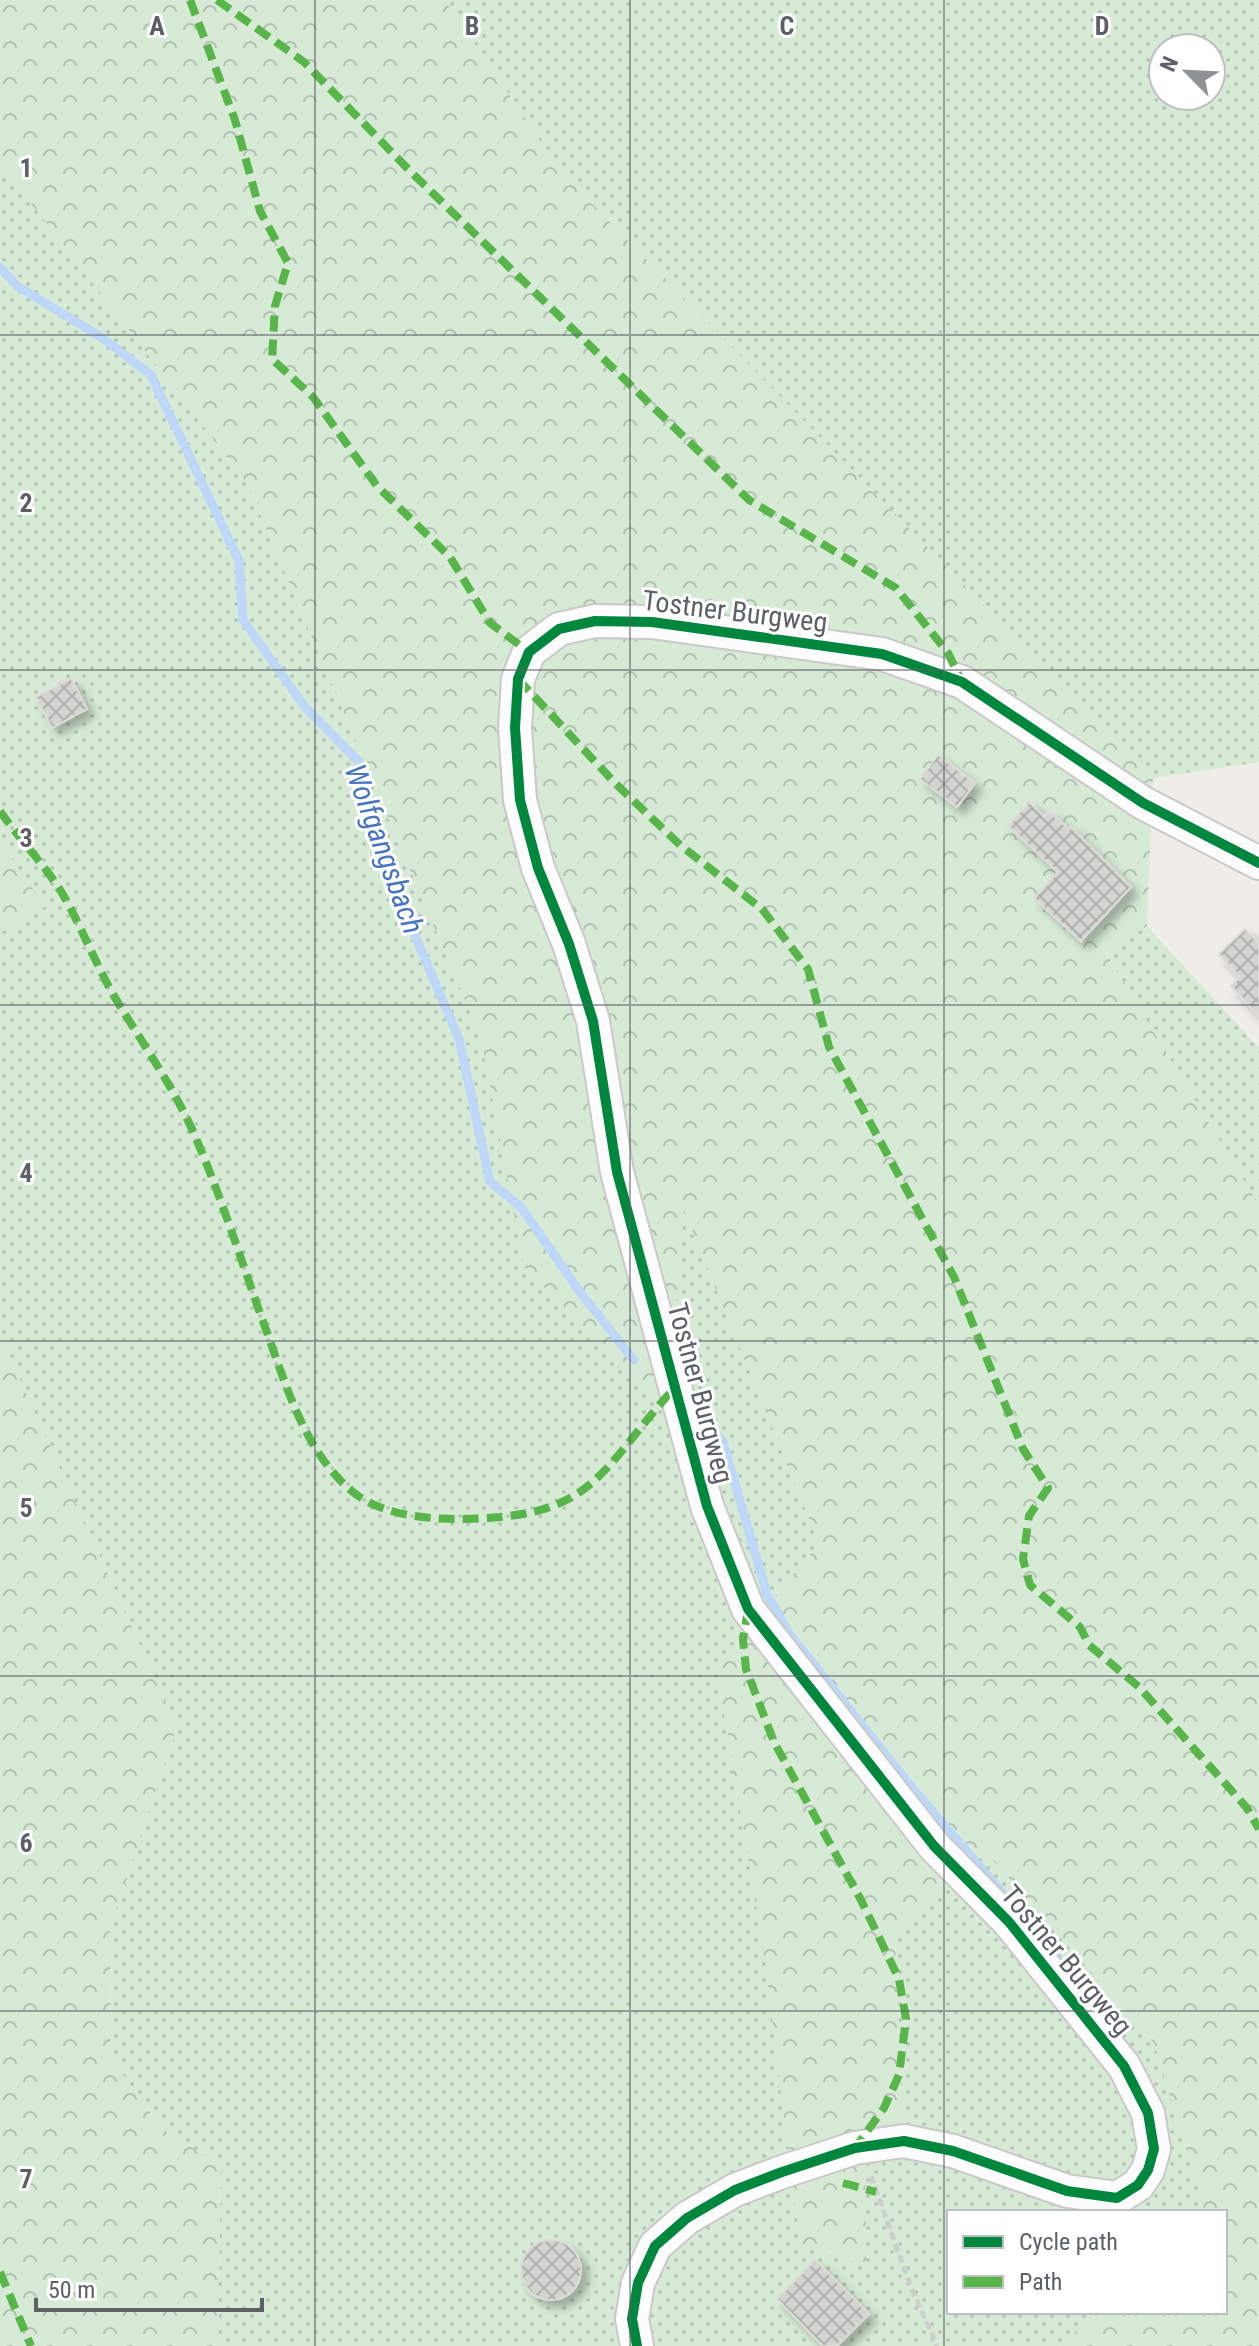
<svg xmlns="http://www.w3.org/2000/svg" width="1259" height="2346" font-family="'Roboto Condensed',sans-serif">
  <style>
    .grass { fill: url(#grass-dots); fill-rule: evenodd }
    .forest { fill: url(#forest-crowns) }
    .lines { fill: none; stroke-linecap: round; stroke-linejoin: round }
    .stream { stroke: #bcd7f8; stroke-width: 9 }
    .building { fill: url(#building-cross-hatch); stroke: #dddcd8; stroke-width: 2; filter: url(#shadow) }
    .minor-casing { stroke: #c9cac8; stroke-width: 36 }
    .path { stroke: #cccfcd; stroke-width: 5; stroke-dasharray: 8 4; stroke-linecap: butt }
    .minor { stroke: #fcfcfc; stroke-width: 32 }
    .quiet { stroke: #58b549; stroke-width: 8; stroke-dasharray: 16 8; stroke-linecap: butt }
    .cycleway-casing { stroke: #fff; stroke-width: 15 }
    .cycleway { stroke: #00873e; stroke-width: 10 }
    .grid { fill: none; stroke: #5d6066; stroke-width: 2; stroke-opacity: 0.55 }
    .labels { text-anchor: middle; stroke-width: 6; stroke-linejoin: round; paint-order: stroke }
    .street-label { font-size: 28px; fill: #5d6066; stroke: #fff }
    .water-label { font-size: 30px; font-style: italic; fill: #4675c5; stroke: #fff }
    .grid-label { font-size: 26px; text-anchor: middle; font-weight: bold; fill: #5d6066; stroke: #fff; stroke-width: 6; stroke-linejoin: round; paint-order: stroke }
  </style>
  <defs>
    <pattern id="grass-dots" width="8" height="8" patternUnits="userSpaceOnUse" patternTransform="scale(2)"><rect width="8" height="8" fill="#d6ead6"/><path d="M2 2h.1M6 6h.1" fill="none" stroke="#b1c1b1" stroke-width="1.8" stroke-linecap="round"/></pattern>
    <pattern id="forest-crowns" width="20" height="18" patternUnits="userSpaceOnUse" patternTransform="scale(2)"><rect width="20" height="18" fill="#d6ead6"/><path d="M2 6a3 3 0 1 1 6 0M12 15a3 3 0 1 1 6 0" fill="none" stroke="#b1c1b1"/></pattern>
    <pattern id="building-cross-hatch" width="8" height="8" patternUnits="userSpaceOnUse" patternTransform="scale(2)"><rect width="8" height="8" fill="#d4d4d1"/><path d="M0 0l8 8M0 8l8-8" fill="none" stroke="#afafad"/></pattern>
    <filter id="shadow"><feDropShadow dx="7" dy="7" stdDeviation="4" flood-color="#0004"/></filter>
  </defs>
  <rect width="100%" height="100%" fill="#eeede8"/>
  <g class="grass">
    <path d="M445,0H1259V762L1153,778L562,173ZM1163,48H1211V96H1163Z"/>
    <polygon points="0,163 247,483 481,1038 525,1267 684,1208 819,1544 716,1665 764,1954 865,2148 903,2132 895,1936 985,1851 1154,2043 1205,2209 1201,2212 949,2212 949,2312 1096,2312 1060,2346 218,2346 221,2166 162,2129 111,2058 110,1929 177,1727 0,1336 0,933 44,906 0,841"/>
    <polygon points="1147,926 1259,1048 1259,1205 1105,953"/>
  </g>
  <g class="forest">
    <polygon points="0,0 445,0 562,173 1153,778 1147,926 1106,953 1259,1205 1259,2346 1060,2346 1096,2312 1225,2312 1225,2212 1201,2212 1204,2208 1154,2043 985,1851 895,1936 903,2132 865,2148 866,2265 800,2247 764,1954 716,1665 819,1544 684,1210 668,1412 524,1267 481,1038 247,483 0,163"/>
    <polygon points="0,841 45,907 0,933"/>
    <polygon points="0,1336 177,1727 110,1929 111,2058 162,2129 221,2165 218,2346 0,2346"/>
  </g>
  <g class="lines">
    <g class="stream">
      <polyline points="0,267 17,286 101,337 151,375 239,561 243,620 304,706 359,762 396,891 459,1039 490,1182 521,1207 580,1292 634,1360"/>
      <polyline points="706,1422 723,1442 767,1594 788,1632 913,1789 1006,1897"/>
      <polyline points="1045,1942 1097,2009"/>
    </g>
  </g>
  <g class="building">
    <polygon points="71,678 87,709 52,728 36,697"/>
    <polygon points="938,755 975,783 957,807 920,779"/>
    <polygon points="1029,802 1045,817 1050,812 1069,829 1071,827 1131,887 1081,941 1034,898 1058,872 1008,826"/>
    <polygon points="1245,929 1259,943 1259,1016 1231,986 1240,977 1219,954"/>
    <circle cx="551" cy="2270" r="30"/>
    <polygon points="815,2260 869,2314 837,2346 823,2346 777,2299"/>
  </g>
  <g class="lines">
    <g class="minor-casing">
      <polyline id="minor" points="637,2346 632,2319 638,2283 655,2246 687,2218 735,2190 782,2172 855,2148 904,2141 953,2151 1067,2191 1117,2198 1138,2185 1148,2170 1154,2149 1148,2113 1124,2066 1009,1922 934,1846 748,1609 707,1506 617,1172 593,1021 569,944 538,868 520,800 515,728 518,679 529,652 559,629 595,621 652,622 882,654 962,682 1143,803 1259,863"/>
    </g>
    <polyline class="path" points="871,2176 910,2285 937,2346"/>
    <use href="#minor" class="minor"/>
    <g class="quiet">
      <polyline points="190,0 235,120 260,211 288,263 275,306 272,359 313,397 377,486 450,557 490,623 529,652"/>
      <polyline points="217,0 304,62 412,173 749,500 896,588 948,653 962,682"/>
      <polyline points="518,679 615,783 680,845 762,909 808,969 829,1047 954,1277 1023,1449 1048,1488 1029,1516 1023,1559 1030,1585 1080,1627 1089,1645 1139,1687 1247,1808 1259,1829"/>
      <path d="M0,811C19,839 44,864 62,893C82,927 96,966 117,1001C141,1041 170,1082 190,1125C221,1193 242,1265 268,1335C287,1389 307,1455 353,1492C379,1514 424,1519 457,1519C594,1518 594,1478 675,1387"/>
      <polyline points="748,1609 743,1640 746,1669 774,1742 861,1900 899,1979 906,2019 899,2075 884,2108 855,2148"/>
      <polyline points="843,2183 876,2192"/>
      <polyline points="0,2272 31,2346"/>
    </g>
    <g class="cycleway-casing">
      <polyline id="cycleway" points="637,2346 632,2319 638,2283 655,2246 687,2218 735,2190 782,2172 855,2148 904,2141 953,2151 1067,2191 1117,2198 1138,2185 1148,2170 1154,2149 1148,2113 1124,2066 1009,1922 934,1846 748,1609 707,1506 617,1172 593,1021 569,944 538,868 520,800 515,728 518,679 529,652 559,629 595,621 652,622 882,654 962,682 1143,803 1259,863"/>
    </g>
    <use href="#cycleway" class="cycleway"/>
  </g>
  <path class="grid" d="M315,0V2346M630,0V2346M944,0V2346M0,335H1259M0,670H1259M0,1005H1259M0,1341H1259M0,1676H1259M0,2011H1259"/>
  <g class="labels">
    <g class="street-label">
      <text transform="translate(735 611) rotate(7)" y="10">Tostner Burgweg</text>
      <text transform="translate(701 1393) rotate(75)" y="10">Tostner Burgweg</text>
      <text transform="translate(1067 1960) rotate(50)" y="10">Tostner Burgweg</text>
    </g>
    <g class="water-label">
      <text transform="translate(384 849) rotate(70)" y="10">Wolfgangsbach</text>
    </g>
  </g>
  <g class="grid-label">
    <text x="157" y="35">A</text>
    <text x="472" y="35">B</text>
    <text x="787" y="35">C</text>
    <text x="1102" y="35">D</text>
    <text x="26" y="177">1</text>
    <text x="26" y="512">2</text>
    <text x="26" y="847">3</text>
    <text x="26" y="1182">4</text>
    <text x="26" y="1517">5</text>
    <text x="26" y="1852">6</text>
    <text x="26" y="2188">7</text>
  </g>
  <rect x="947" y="2210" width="280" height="104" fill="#ffffff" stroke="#bebfc2" stroke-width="2"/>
  <rect x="963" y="2236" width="40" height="12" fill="#00873e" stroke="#bebfc2" stroke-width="2"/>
  <text x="1019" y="2250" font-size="24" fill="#5d6066">Cycle path</text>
  <rect x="963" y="2276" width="40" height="12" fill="#58b549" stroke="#bebfc2" stroke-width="2"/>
  <text x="1019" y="2290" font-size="24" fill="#5d6066">Path</text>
  <g transform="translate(1187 72) rotate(294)"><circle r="38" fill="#ffffff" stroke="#bebfc2" stroke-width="2"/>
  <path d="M0-6L14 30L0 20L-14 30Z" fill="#909194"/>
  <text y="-12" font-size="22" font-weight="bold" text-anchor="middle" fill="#5d6066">N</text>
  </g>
  <path d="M36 2298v12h226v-12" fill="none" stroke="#5d6066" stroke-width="4"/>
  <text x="48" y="2298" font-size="24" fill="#5d6066" stroke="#ffffff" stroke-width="6" paint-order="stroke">50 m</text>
</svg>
